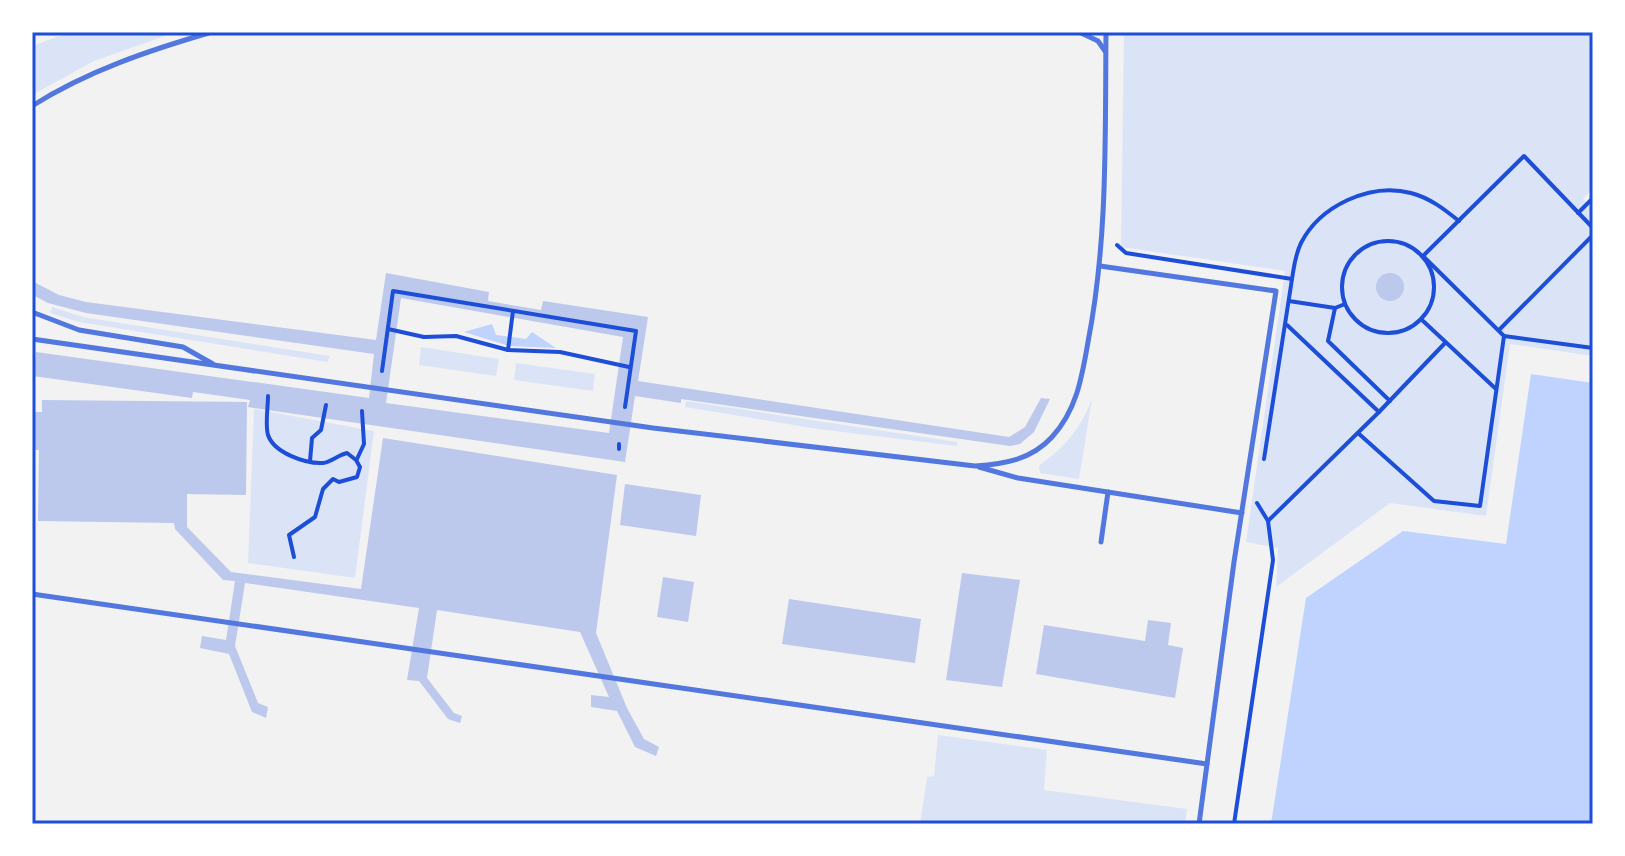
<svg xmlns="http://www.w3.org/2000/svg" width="1625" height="856" font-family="Figtree,sans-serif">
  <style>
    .green { fill: #dbe4f7 }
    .water { fill: #bfd3fe }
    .building { fill: #bdc9ec; fill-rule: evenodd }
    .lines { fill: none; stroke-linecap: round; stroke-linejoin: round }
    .path { stroke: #1d4ed8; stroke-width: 4 }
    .service { stroke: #5277de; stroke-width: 5 }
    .neatline { fill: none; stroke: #1d4ed8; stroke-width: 3 }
  </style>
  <rect width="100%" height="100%" fill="#f2f2f2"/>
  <g class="green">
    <polygon points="70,32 176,32 94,61 32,95 32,46"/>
    <polygon points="1124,32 1593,32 1593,188 1583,199 1593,210 1593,356 1510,344 1486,516 1390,503 1276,587 1278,548 1246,542 1285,271 1121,247"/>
    <polygon points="52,307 83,317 330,356 327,362 79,322 50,313"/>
    <polygon points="421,347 499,359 496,376 419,365"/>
    <polygon points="516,363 595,374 593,391 514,380"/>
    <path d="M1092,399L1079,479L1040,473L1039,466C1044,461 1049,458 1054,454C1072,439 1084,420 1092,399Z"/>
    <polygon points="686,401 957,442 957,446 818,429 685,407"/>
    <polygon points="254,409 374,431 355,578 248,563"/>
    <polygon points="938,735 1047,750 1044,790 1187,809 1185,824 920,824 927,777 934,776"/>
  </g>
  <g class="water">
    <polygon points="492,324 496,335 526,339 532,332 556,348 509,346 464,332"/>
    <polygon points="1531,374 1593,383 1593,824 1271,824 1306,598 1403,531 1506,544"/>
  </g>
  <g class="building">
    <path d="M386,273L489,292L488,301L541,310L543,301L648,317L638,381L1009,437L1025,427L1041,398L1050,399L1034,432L1020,444L1010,446L681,399V403L635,396L625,462L248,407L250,400L193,392L192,398L33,376L36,352L369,398L374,354L86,313L48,303L33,295L32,281L59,295L86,302L376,340ZM401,298L623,337L609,433L386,403Z"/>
    <circle cx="1390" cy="287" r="14"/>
    <polygon points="42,400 247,402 246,495 187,494 187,527 231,572 361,589 383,438 617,475 596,633 627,708 644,739 659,747 656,756 635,747 617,711 591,707 591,695 609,697 580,632 437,610 427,678 454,713 462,716 460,723 448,719 419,681 407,680 419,608 245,583 235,646 258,703 268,707 266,718 252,712 229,654 200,648 202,636 226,640 235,581 223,580 175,529 174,523 38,521 39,450 32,450 32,412 42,412"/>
    <polygon points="625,484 701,495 696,536 620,525"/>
    <polygon points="962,573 1020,580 1002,687 946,680"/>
    <polygon points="663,577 694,582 688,622 657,617"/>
    <polygon points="789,599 921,619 915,663 782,644"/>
    <polygon points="1148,620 1171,623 1168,645 1183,648 1175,698 1036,674 1044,625 1145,641"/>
  </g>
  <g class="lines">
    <g class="path">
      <polyline points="1578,213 1593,198"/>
      <polyline points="1593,228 1524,156 1423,256 1504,336 1593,348"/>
      <circle cx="1388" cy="287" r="46"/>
      <path d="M1117,245L1126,253L1292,279C1294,267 1295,255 1301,243C1320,206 1370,182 1411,193C1430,198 1444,209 1459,221"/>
      <polyline points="1289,301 1335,308 1345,304"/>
      <polyline points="1335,308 1328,341 1390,401"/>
      <polyline points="1422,320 1496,389"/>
      <polyline points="388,329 424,337 456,336 508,350 560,352 629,367"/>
      <polyline points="1499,330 1593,235"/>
      <polyline points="508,350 513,311"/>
      <polyline points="382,371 393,291 636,331 625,407"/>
      <path d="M268,396C268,407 265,425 268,435C274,453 306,464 323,463C331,462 338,455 347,453L356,460L360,467L357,477L339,482L333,479L323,489L315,517L289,535L294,557"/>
      <polyline points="1379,412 1445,343"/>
      <polyline points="1358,433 1434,501 1480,506 1504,336"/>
      <polyline points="619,449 619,444"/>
      <polyline points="357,459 364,444 362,411"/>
      <polyline points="1264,459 1292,279"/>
      <polyline points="310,461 312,438 321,430 326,405"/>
      <polyline points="1268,521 1379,412 1287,325"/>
      <polyline points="1234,824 1273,560 1268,521 1257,503"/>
    </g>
    <g class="service">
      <polyline points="1079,32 1098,41 1105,51"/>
      <path d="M32,106C87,71 150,50 212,32"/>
      <polyline points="1100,266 1276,291 1234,562 1199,824"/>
      <polyline points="32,312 79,330 183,347 213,364"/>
      <path d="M32,339L653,428L975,466C1004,464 1031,460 1052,437C1077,410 1082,376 1088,342C1108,239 1105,136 1106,32"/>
      <polyline points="979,467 1018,478 1242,513"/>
      <polyline points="1101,542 1108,492"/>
      <polyline points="32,594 1207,764"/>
    </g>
  </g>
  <rect width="1625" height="856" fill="none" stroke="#ffffff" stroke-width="68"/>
  <rect x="34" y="34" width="1557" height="788" class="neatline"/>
</svg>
